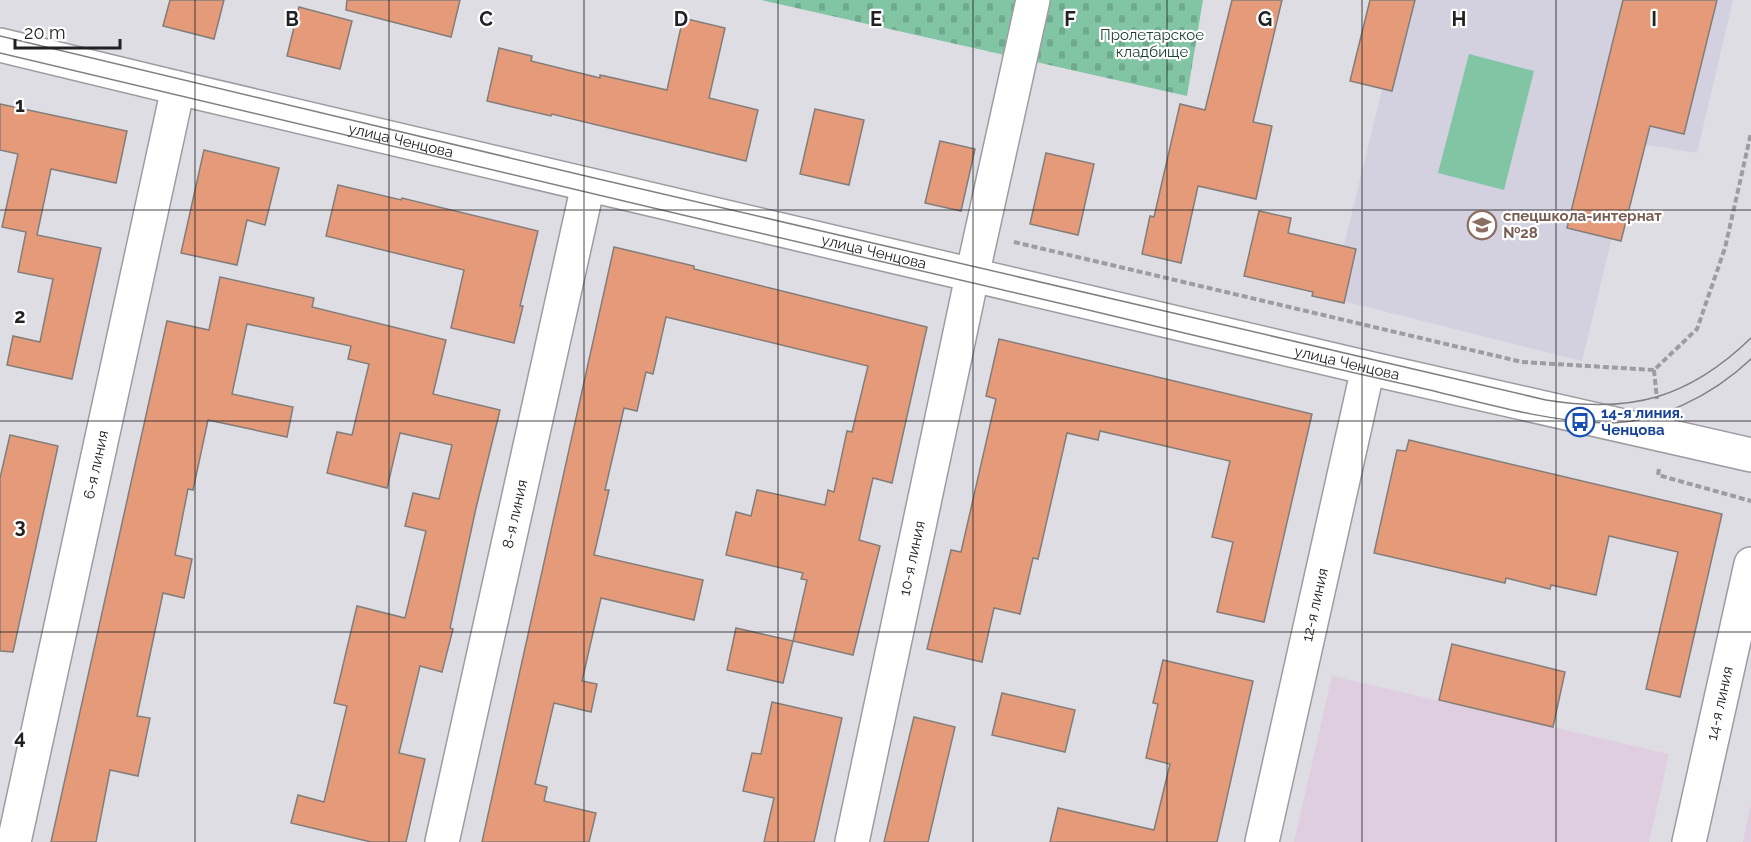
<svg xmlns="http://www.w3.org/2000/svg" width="1751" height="842" font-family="Raleway,sans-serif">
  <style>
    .commercial { fill: #dfcedf }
    .built { fill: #d3d1df }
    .green { fill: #81c5a5 }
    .cemetery { fill: url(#cemetery-stones) }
    .building { fill: #e59b79; stroke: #837d7a; stroke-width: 1.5 }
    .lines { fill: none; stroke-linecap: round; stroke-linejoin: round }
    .minor-casing { stroke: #9d9ca2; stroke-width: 36 }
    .path { stroke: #9d9ca2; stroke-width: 4; stroke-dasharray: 6 3; stroke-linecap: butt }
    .minor { stroke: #fff; stroke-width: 33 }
    .tram { stroke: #807f84; stroke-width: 1.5 }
    .grid { fill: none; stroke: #212123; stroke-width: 1.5; stroke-opacity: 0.55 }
    .labels { text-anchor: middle; stroke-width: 4.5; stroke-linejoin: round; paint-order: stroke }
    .park-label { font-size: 15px; fill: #1b4131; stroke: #fff }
    .street-label { font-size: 15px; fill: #212123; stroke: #fff }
    .education-label { font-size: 15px; font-weight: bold; fill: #785e54; stroke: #fff; text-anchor: start }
    .transit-label { font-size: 15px; font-weight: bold; fill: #164399; stroke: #fff; text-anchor: start }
    .grid-label { font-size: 20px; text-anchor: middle; font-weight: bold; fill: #212123; stroke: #fff; stroke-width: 4.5; stroke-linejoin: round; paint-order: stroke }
  </style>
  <defs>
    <pattern id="cemetery-stones" width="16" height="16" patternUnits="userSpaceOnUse" patternTransform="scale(1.5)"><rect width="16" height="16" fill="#81c5a5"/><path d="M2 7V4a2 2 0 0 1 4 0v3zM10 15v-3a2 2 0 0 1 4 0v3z" fill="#6fa98e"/></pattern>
  </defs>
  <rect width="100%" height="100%" fill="#dedde4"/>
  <g class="commercial">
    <polygon points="1332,676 1669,754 1649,842 1294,842"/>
    <polygon points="1751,804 1751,842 1743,842"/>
  </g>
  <polygon class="built" points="1404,0 1733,0 1697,153 1635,143 1582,361 1331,298"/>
  <polygon class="green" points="1469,54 1534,71 1504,190 1438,173"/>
  <polygon class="cemetery" points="761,0 1203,0 1187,96"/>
  <g class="building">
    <polygon points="170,0 224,0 214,39 163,26"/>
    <polygon points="347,0 460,0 451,37 346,10"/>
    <polygon points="1232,0 1282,0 1253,122 1272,126 1256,199 1198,186 1181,263 1142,254 1150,216 1154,217 1180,104 1205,110"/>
    <polygon points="1370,0 1415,0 1392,91 1350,81"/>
    <polygon points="1623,0 1717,0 1684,134 1650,126 1621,241 1567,228"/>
    <polygon points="299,7 352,21 340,69 287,56"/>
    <polygon points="683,18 725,28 709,98 758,110 746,161 552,114 551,116 487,101 499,48 532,56 531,61 600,78 600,75 667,90"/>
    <polygon points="0,104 127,131 116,183 51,169 37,235 101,248 72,379 7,365 13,336 40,342 53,279 18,272 26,232 2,227 18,154 0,150"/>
    <polygon points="815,109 864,120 849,185 800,174"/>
    <polygon points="940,141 975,149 961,211 925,203"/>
    <polygon points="204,150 279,168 265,225 247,220 237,265 181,253"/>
    <polygon points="1046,153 1094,164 1078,235 1030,224"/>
    <polygon points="338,185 401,200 402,198 538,231 520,306 523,306 514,343 451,328 464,270 326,236"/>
    <polygon points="1259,211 1291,218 1288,233 1356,249 1344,303 1312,296 1313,292 1244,276"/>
    <polygon points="614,247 694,266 694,269 927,327 892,483 873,478 859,540 880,546 853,655 793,641 807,580 801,579 803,573 726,555 736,512 751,516 757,490 825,505 828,490 834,492 847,431 852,432 868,366 666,317 653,374 646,372 637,411 624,408 605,490 609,490 594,555 703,580 694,620 601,598 582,681 597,684 591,712 554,703 535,784 547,787 544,801 596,813 589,842 482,842"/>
    <polygon points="220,277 314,298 312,307 446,340 433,394 500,410 476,508 450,628 453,629 442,672 420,666 399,753 425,759 406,842 371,842 291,823 298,795 324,802 347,706 334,703 357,606 405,618 426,531 405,526 413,493 439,499 452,445 400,433 387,488 327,473 337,432 352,435 369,364 348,359 351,346 247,324 232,394 293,407 287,437 208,420 193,490 188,489 175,555 192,559 184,598 163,593 137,716 150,718 138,776 110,770 96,842 51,842 167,321 209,330"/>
    <polygon points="999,339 1312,414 1264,622 1217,612 1233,542 1212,537 1230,461 1100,431 1098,440 1067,433 1038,559 1033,558 1020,614 994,608 982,662 927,649 951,550 961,552 996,399 986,396"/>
    <polygon points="10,435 58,446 13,652 0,651 0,478"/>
    <polygon points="1409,440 1722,514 1680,697 1646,689 1678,552 1609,536 1596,595 1551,585 1550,589 1506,578 1505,583 1374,553 1397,450 1406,451"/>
    <polygon points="736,628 793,641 783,683 727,670"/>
    <polygon points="1452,644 1565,672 1553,727 1439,700"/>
    <polygon points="1163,660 1253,681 1217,842 1050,842 1058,808 1154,830 1170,764 1146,758 1158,704 1153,703"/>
    <polygon points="1002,693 1075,710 1065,752 992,735"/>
    <polygon points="772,702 842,718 814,842 764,842 774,798 743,791 752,753 761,754"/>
    <polygon points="914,717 955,727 928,842 884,842"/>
  </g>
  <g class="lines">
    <g class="minor-casing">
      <g id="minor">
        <path id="s1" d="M0,45L178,88L1368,368L1751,455"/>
        <path id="s2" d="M14,842L178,88"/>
        <path id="s3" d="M442,842L588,185"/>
        <path id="s4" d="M852,842L974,267L1033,0"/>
        <path id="s5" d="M1262,842L1368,368"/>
        <path id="s6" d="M1689,842L1751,564"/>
      </g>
    </g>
    <g class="path">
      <polyline points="1014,242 1522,362 1654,370 1697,329 1725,248 1751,133"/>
      <polyline points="1654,370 1657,399"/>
      <polyline points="1659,469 1658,475 1751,501"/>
    </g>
    <use href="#minor" class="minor"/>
    <g class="tram">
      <path d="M0,36L590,177L1546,400C1631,414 1689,398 1751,338"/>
      <path d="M0,53C359,141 720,223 1080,308C1192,335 1304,362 1417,387C1478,401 1541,421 1604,423C1657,424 1713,395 1751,359"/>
    </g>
  </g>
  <path class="grid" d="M195,0V842M389,0V842M584,0V842M778,0V842M973,0V842M1167,0V842M1362,0V842M1556,0V842M0,210H1751M0,421H1751M0,632H1751"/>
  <defs>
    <g id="school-ring" transform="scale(1.5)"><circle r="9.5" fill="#fff" stroke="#8d6e63" stroke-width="1.5"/><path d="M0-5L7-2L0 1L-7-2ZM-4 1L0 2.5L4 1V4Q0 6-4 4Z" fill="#8d6e63"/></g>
    <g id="bus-ring" transform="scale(1.5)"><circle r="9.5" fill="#fff" stroke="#1a4fb4" stroke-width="1.5"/><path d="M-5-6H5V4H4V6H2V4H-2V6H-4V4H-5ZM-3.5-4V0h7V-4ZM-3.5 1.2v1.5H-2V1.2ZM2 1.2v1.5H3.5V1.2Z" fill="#1a4fb4"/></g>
  </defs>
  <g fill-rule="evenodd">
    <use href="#school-ring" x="1482" y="225"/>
    <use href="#bus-ring" x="1580" y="422"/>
  </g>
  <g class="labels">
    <g class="park-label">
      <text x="1152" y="40">Пролетарское<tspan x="1152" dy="17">кладбище</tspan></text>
    </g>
    <g class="street-label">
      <text dy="5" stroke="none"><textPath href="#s1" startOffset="412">улица Ченцова</textPath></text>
      <text dy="5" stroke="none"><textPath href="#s1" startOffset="898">улица Ченцова</textPath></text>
      <text dy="5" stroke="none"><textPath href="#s1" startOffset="1384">улица Ченцова</textPath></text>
      <text dy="5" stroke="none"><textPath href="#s2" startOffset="386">6-я линия</textPath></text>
      <text dy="5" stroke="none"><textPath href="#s3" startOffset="336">8-я линия</textPath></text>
      <text dy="5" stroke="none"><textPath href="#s4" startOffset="290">10-я линия</textPath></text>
      <text dy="5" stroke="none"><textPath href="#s5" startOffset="243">12-я линия</textPath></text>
      <text dy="5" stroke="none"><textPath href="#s6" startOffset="142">14-я линия</textPath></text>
    </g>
    <g class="education-label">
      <text x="1503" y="221">спецшкола-интернат<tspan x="1503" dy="17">№28</tspan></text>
    </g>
    <g class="transit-label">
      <text x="1601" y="418">14-я линия.<tspan x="1601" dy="17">Ченцова</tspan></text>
    </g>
  </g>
  <g class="grid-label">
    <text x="292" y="26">B</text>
    <text x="486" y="26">C</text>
    <text x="681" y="26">D</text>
    <text x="876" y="26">E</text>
    <text x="1070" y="26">F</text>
    <text x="1265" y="26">G</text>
    <text x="1459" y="26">H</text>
    <text x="1654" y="26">I</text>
    <text x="20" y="112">1</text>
    <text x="20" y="323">2</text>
    <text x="20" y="533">3</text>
    <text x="20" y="744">4</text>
  </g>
  <path d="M15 39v9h105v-9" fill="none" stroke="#212123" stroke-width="3"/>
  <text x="24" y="39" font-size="18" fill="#212123" stroke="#ffffff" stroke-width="4.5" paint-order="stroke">20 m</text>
</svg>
